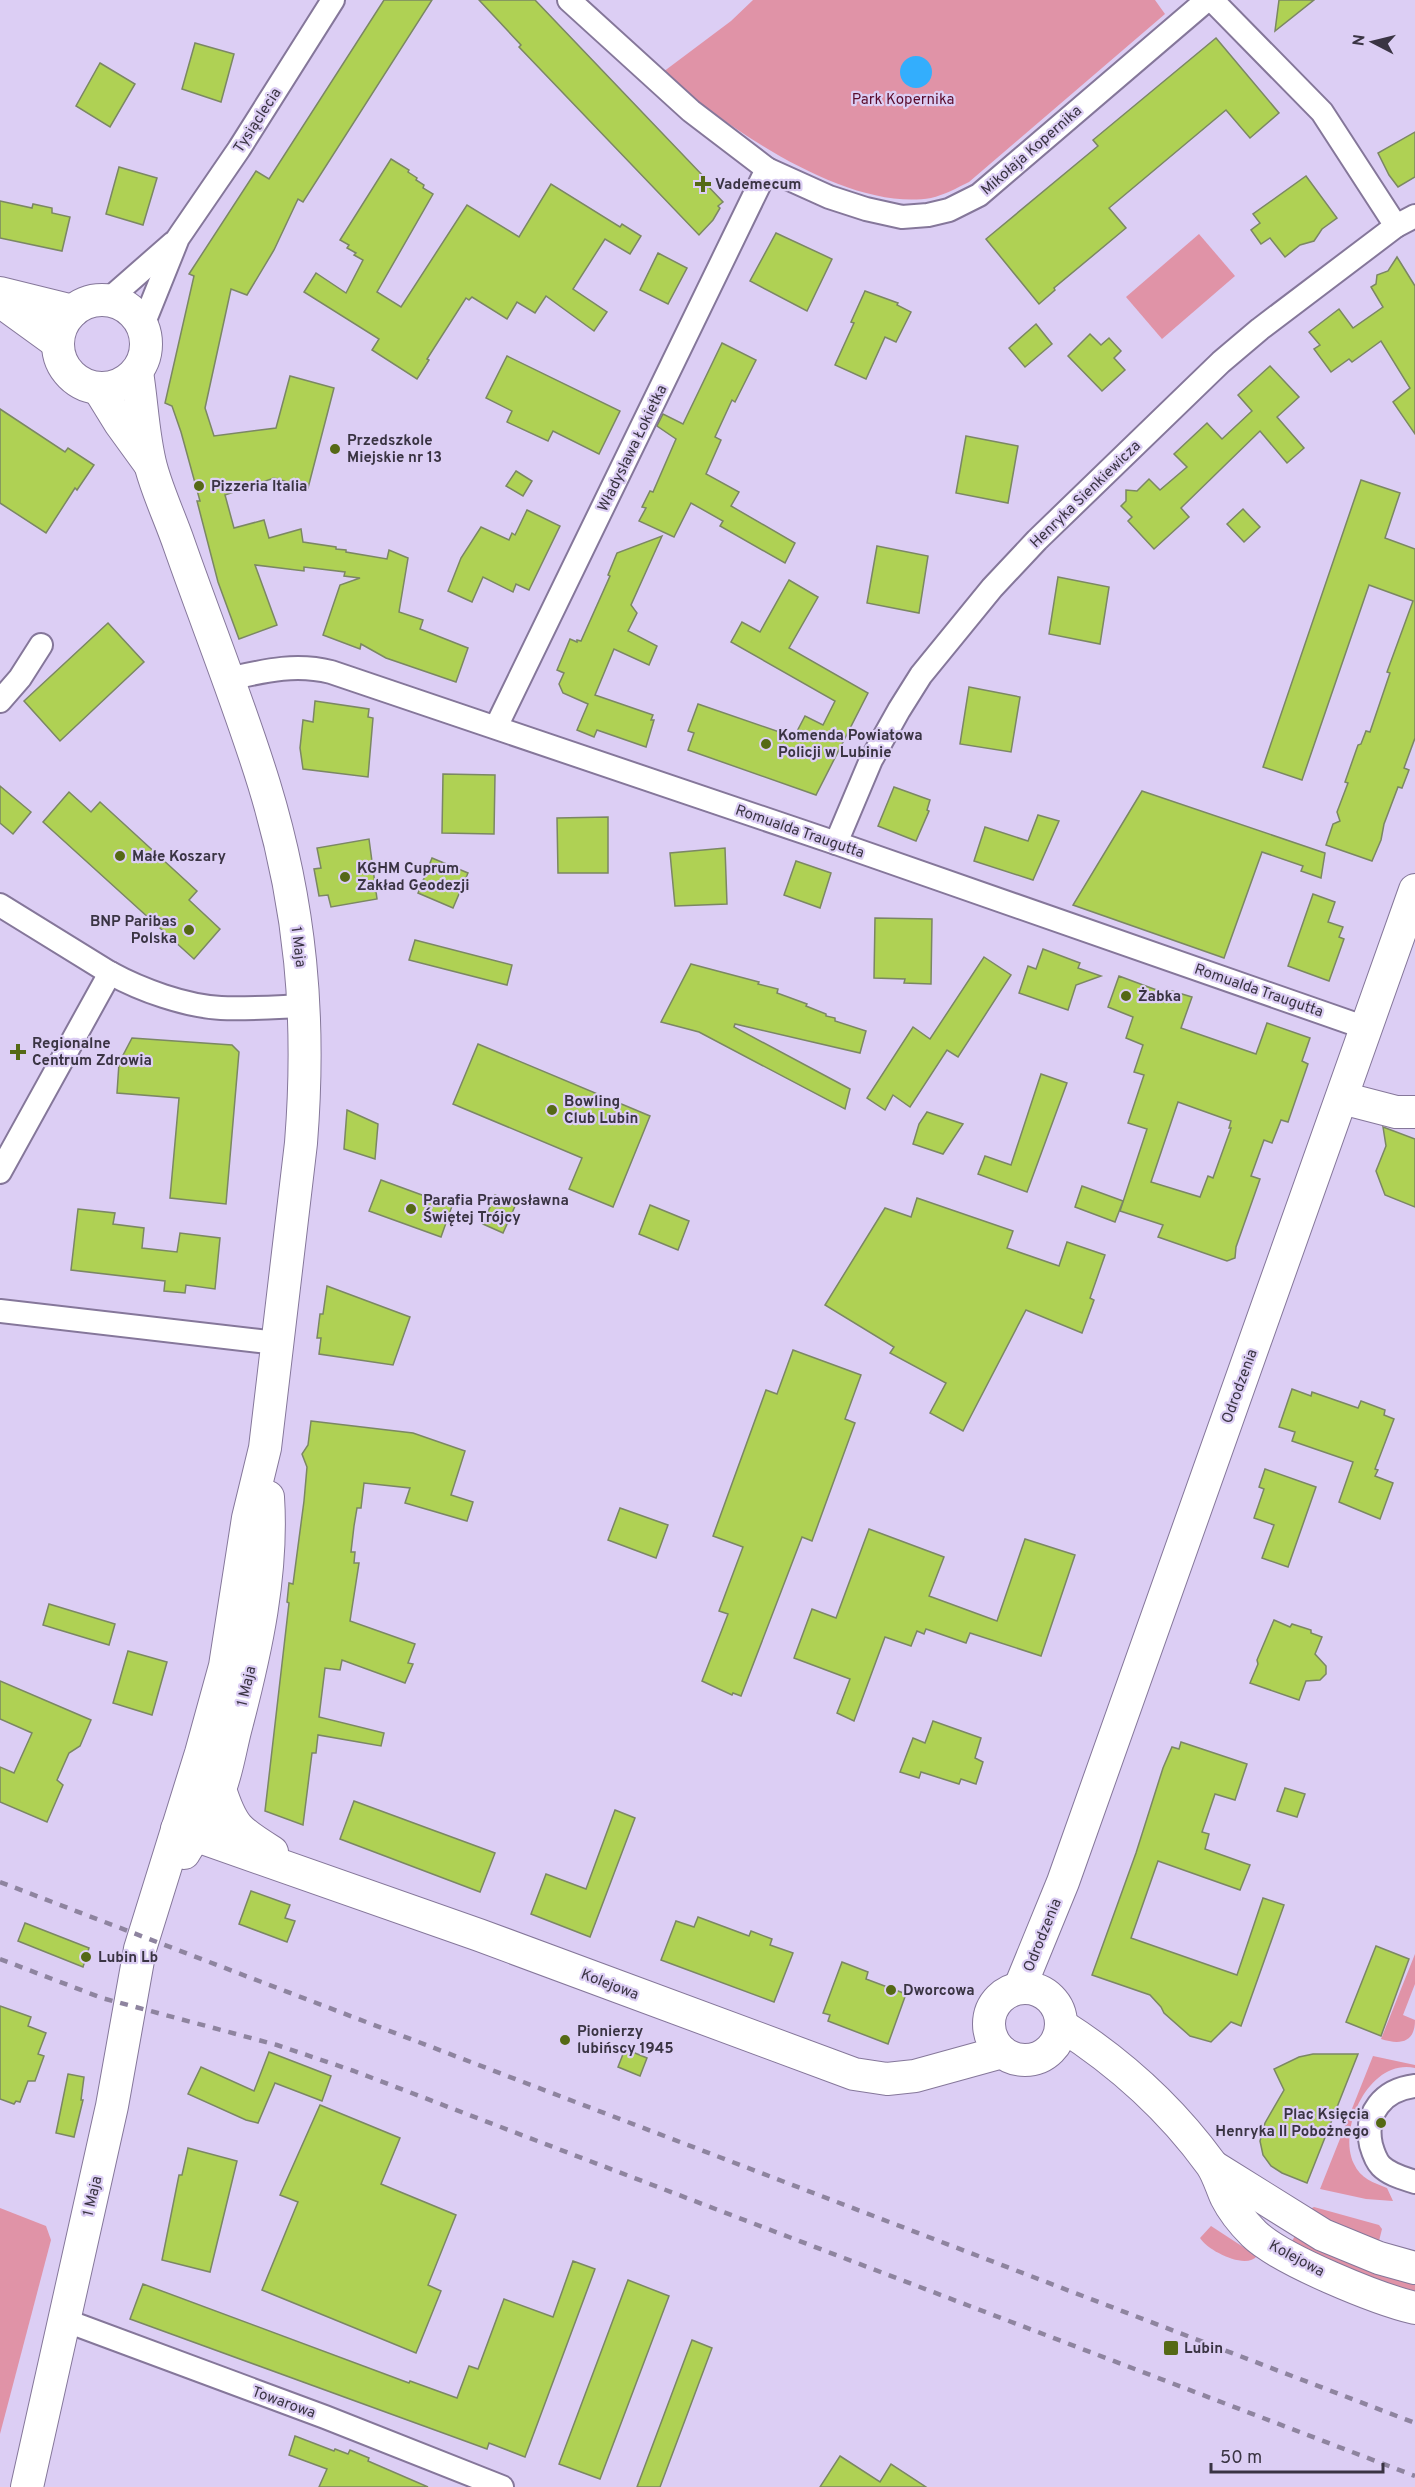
<svg xmlns="http://www.w3.org/2000/svg" width="1415" height="2487" font-family="Overpass,sans-serif">
  <style>
    .green { fill: #e093a7 }
    .water { fill: #33aefd }
    .building { fill: #afd154; stroke: #7b8763; stroke-width: 1.5; fill-rule: evenodd }
    .lines { fill: none; stroke-linecap: round; stroke-linejoin: round }
    .street-casing { stroke: #85779a; stroke-width: 26 }
    .secondary-casing { stroke: #85779a; stroke-width: 34 }
    .street { stroke: #fff; stroke-width: 22 }
    .secondary { stroke: #fff; stroke-width: 32 }
    .rail { stroke: #8e849f; stroke-width: 4.5; stroke-dasharray: 8 8; stroke-linecap: butt }
    .poi-dot { fill: #556915; stroke: #dccef4; stroke-width: 2 }
    .labels { text-anchor: middle; stroke-width: 4.5; stroke-linejoin: round; paint-order: stroke }
    .park-label { font-size: 15px; fill: #5a0c2c; stroke: #dccef4 }
    .street-label { font-size: 15px; fill: #3a3443; stroke: #dccef4 }
    .poi-label { font-size: 15px; font-weight: bold; fill: #3a3443; stroke: #dccef4; text-anchor: start }
  </style>
  <rect width="100%" height="100%" fill="#dccef4"/>
  <g class="green">
    <path d="M753,0H1155L1165,14L969,182C957,188 944,195 931,198C846,212 724,126 663,72L731,21Z"/>
    <polygon points="1199,234 1235,276 1162,339 1126,297"/>
    <path d="M1415,1954V1984L1403,2015L1415,2020C1415,2043 1400,2045 1381,2039Z"/>
    <path d="M1373,2056L1415,2065V2068C1370,2058 1337,2128 1354,2164C1360,2178 1374,2183 1387,2188L1393,2201L1366,2199L1320,2189Z"/>
    <polygon points="1314,2207 1379,2225 1382,2229 1378,2245 1347,2233 1310,2209"/>
    <polygon points="0,2208 46,2226 51,2240 0,2434"/>
    <path d="M1211,2226L1257,2256C1246,2270 1208,2251 1200,2238Z"/>
    <polygon points="1296,2234 1415,2281 1415,2291 1363,2277 1291,2243"/>
  </g>
  <circle class="water" cx="916" cy="72" r="16"/>
  <g class="building">
    <polygon points="384,0 432,0 303,202 298,199 274,250 247,295 231,289 205,408 214,436 276,428 290,376 334,388 308,488 274,478 225,495 234,528 264,520 269,538 301,529 303,542 336,547 336,549 346,550 346,552 387,559 389,550 408,558 399,612 423,620 420,629 468,648 456,682 386,658 361,644 360,649 323,635 340,585 360,578 344,576 345,572 304,567 304,571 255,565 277,625 239,639 218,582 197,501 200,501 181,432 172,406 165,403 194,276 189,274 256,171 269,179"/>
    <polygon points="479,0 535,0 706,179 704,182 723,202 718,206 720,208 713,220 699,235 519,47 521,45"/>
    <polygon points="1279,0 1314,0 1275,31"/>
    <polygon points="1216,38 1279,113 1250,138 1226,110 1109,208 1126,228 1054,288 1055,290 1039,304 986,239 1098,146 1093,140"/>
    <polygon points="195,43 234,54 221,102 182,89"/>
    <polygon points="100,63 135,84 110,127 76,106"/>
    <polygon points="1415,132 1415,177 1398,187 1389,175 1378,153"/>
    <polygon points="391,159 409,170 408,172 417,178 416,180 424,185 423,188 433,194 377,292 401,307 467,205 519,237 551,184 620,227 622,224 641,236 630,254 605,239 573,289 607,312 594,331 546,296 535,313 517,302 507,319 472,297 469,300 466,298 427,359 429,360 417,379 372,350 379,339 304,292 316,273 346,293 363,260 354,255 356,253 347,248 349,245 340,240"/>
    <polygon points="119,167 157,178 143,225 106,214"/>
    <polygon points="1306,176 1337,218 1322,229 1314,241 1300,245 1285,257 1270,238 1261,244 1251,230 1260,223 1253,214"/>
    <polygon points="0,201 32,208 33,204 52,208 52,213 70,217 62,251 0,238"/>
    <polygon points="776,233 832,259 807,311 750,281"/>
    <polygon points="658,253 687,268 668,304 640,290"/>
    <polygon points="1397,257 1415,286 1415,434 1393,402 1410,388 1381,341 1352,362 1349,359 1331,372 1314,349 1320,345 1309,332 1339,309 1353,328 1383,307 1371,287 1376,284 1377,275 1388,271"/>
    <polygon points="865,291 898,303 897,305 911,312 896,342 885,337 866,379 835,365 854,323 851,322"/>
    <polygon points="1036,324 1052,344 1025,367 1009,348"/>
    <polygon points="1090,334 1101,345 1109,338 1121,351 1114,358 1125,370 1102,391 1068,356"/>
    <polygon points="722,343 756,360 735,402 732,400 715,437 721,440 706,474 739,492 731,506 795,543 785,563 720,526 723,521 691,503 674,537 639,521 646,508 642,507 650,491 653,492 676,439 657,426 663,414 683,424"/>
    <polygon points="507,356 620,411 599,454 553,431 548,441 507,422 512,411 486,398"/>
    <polygon points="1270,366 1299,397 1277,417 1304,448 1287,463 1260,431 1181,508 1189,517 1154,549 1128,521 1132,517 1121,506 1126,501 1126,490 1137,491 1149,479 1160,490 1187,467 1174,454 1207,423 1222,439 1252,411 1238,395"/>
    <polygon points="0,409 65,452 68,448 94,465 77,490 75,488 46,533 0,503"/>
    <polygon points="966,436 1018,446 1008,503 956,493"/>
    <polygon points="516,471 532,481 523,496 506,486"/>
    <polygon points="1361,480 1400,493 1385,538 1415,549 1415,738 1404,768 1409,770 1402,788 1398,787 1384,824 1381,840 1372,861 1326,845 1333,824 1340,821 1337,812 1348,783 1345,782 1358,745 1361,744 1366,731 1370,732 1390,673 1387,672 1413,601 1369,585 1302,780 1263,767"/>
    <polygon points="1243,509 1260,527 1244,542 1227,524"/>
    <polygon points="527,510 560,526 529,590 516,584 513,592 483,577 472,602 448,591 461,558 481,527 509,540 512,533 515,535"/>
    <polygon points="662,536 631,605 637,613 628,631 657,646 649,665 614,649 595,695 653,715 651,720 654,720 646,747 597,730 594,737 577,730 588,704 563,693 559,684 564,673 557,670 570,639 577,642 577,640 581,641 610,576 608,575 617,553"/>
    <polygon points="877,546 928,556 919,613 867,603"/>
    <polygon points="1058,577 1109,587 1100,644 1049,634"/>
    <polygon points="789,580 818,597 789,648 868,693 816,795 688,750 694,733 688,731 698,704 794,737 805,716 823,725 835,701 731,642 742,622 760,632"/>
    <polygon points="108,623 144,662 60,741 24,701"/>
    <polygon points="969,687 1020,697 1011,752 960,744"/>
    <polygon points="315,701 369,709 368,717 373,718 368,777 303,769 300,748 303,720 313,722"/>
    <polygon points="443,774 495,775 494,834 442,833"/>
    <polygon points="0,786 31,812 13,834 0,823"/>
    <polygon points="894,787 930,800 927,810 929,811 916,841 878,826"/>
    <polygon points="1142,791 1325,853 1321,878 1301,871 1303,866 1262,852 1224,958 1073,905"/>
    <polygon points="69,792 91,812 100,802 197,891 189,900 220,929 194,959 43,822"/>
    <polygon points="1038,815 1059,821 1033,880 974,861 985,827 1028,841"/>
    <polygon points="608,817 608,873 558,873 557,818"/>
    <polygon points="369,839 377,899 331,907 328,895 319,896 314,869 321,868 317,848"/>
    <polygon points="725,848 727,904 675,906 670,853"/>
    <polygon points="432,858 468,873 453,908 418,893"/>
    <polygon points="796,861 831,873 820,908 784,895"/>
    <polygon points="1313,894 1335,902 1328,922 1343,927 1339,937 1344,939 1329,981 1288,966"/>
    <polygon points="875,918 932,919 931,984 904,983 905,979 874,978"/>
    <polygon points="415,940 512,965 507,985 409,960"/>
    <polygon points="1043,949 1080,963 1078,968 1101,976 1076,985 1068,1010 1019,993 1028,966 1036,969"/>
    <polygon points="984,957 1011,975 958,1057 947,1050 910,1107 893,1095 885,1110 867,1098 913,1027 930,1039"/>
    <polygon points="691,964 759,982 758,984 778,989 777,993 807,1004 806,1006 826,1014 826,1016 835,1018 835,1021 866,1031 860,1053 735,1024 734,1027 850,1089 845,1109 699,1032 661,1022"/>
    <path d="M1119,976L1170,995L1172,991L1192,997L1181,1028L1256,1054L1267,1023L1310,1038L1302,1061L1308,1064L1288,1122L1281,1120L1272,1143L1264,1140L1251,1176L1260,1179L1236,1247L1235,1258L1227,1261L1158,1237L1163,1225L1120,1211L1147,1129L1128,1123L1144,1075L1134,1072L1143,1045L1126,1038L1133,1017L1108,1007ZM1178,1102L1231,1121L1229,1128H1231L1213,1178L1208,1176L1200,1197L1151,1182Z"/>
    <polygon points="132,1038 232,1045 239,1052 226,1204 170,1198 179,1098 117,1093 119,1063"/>
    <polygon points="478,1044 650,1116 613,1207 569,1189 582,1158 453,1104"/>
    <polygon points="1041,1074 1067,1083 1027,1192 978,1174 985,1156 1011,1165"/>
    <polygon points="347,1110 378,1124 375,1159 344,1149"/>
    <polygon points="927,1112 963,1124 943,1154 913,1144 919,1124"/>
    <polygon points="1383,1127 1415,1139 1415,1207 1385,1195 1376,1171 1386,1146"/>
    <polygon points="381,1180 452,1206 441,1237 369,1211"/>
    <polygon points="1082,1186 1123,1201 1115,1222 1075,1207"/>
    <polygon points="495,1195 516,1204 503,1233 483,1224"/>
    <polygon points="917,1198 1013,1231 1007,1248 1059,1266 1067,1242 1105,1255 1090,1298 1094,1300 1082,1333 1026,1310 963,1431 930,1413 946,1383 890,1353 894,1347 825,1305 885,1208 911,1217"/>
    <polygon points="650,1205 689,1221 678,1250 639,1234"/>
    <polygon points="78,1209 115,1213 113,1224 144,1228 142,1248 177,1252 180,1233 220,1238 215,1289 186,1285 185,1293 164,1291 165,1281 71,1270"/>
    <polygon points="327,1286 410,1317 393,1365 319,1354 321,1338 317,1338 320,1314 323,1314"/>
    <polygon points="793,1350 861,1375 845,1419 855,1423 812,1541 802,1537 741,1696 733,1693 732,1695 702,1681 728,1614 719,1611 743,1547 713,1536 766,1390 777,1394"/>
    <polygon points="1292,1389 1311,1396 1312,1392 1358,1408 1361,1401 1385,1410 1384,1415 1394,1419 1375,1469 1378,1470 1375,1476 1393,1483 1380,1519 1339,1502 1353,1462 1292,1441 1295,1432 1279,1427"/>
    <polygon points="311,1421 413,1433 465,1451 451,1495 473,1502 467,1521 405,1503 410,1488 364,1483 361,1508 357,1508 354,1526 351,1552 355,1552 354,1563 359,1563 350,1621 415,1644 408,1663 413,1664 405,1683 342,1660 340,1670 325,1668 319,1717 384,1733 381,1746 318,1735 316,1753 312,1753 303,1825 265,1811 289,1603 287,1602 289,1583 293,1584 304,1501 307,1467 302,1454 308,1445"/>
    <polygon points="1265,1469 1316,1487 1288,1567 1262,1558 1274,1525 1254,1518 1264,1489 1259,1487"/>
    <polygon points="620,1508 668,1525 656,1558 608,1540"/>
    <polygon points="869,1529 944,1557 929,1596 997,1621 1025,1539 1075,1555 1041,1656 970,1633 966,1643 926,1629 924,1634 917,1631 911,1646 885,1637 854,1721 837,1713 850,1679 794,1658 812,1609 836,1618"/>
    <polygon points="49,1604 115,1624 109,1645 43,1625"/>
    <polygon points="1274,1620 1290,1627 1292,1624 1311,1630 1311,1633 1322,1637 1315,1654 1326,1666 1326,1674 1320,1680 1306,1681 1299,1700 1250,1683 1258,1664 1257,1660"/>
    <polygon points="128,1651 167,1662 152,1715 113,1703"/>
    <polygon points="0,1681 91,1720 80,1746 69,1753 57,1780 63,1785 47,1822 0,1802 0,1767 14,1773 32,1733 0,1719"/>
    <polygon points="933,1721 981,1738 975,1758 983,1762 976,1784 961,1779 959,1784 921,1772 919,1778 900,1772 913,1738 925,1743"/>
    <polygon points="1181,1742 1247,1764 1235,1800 1215,1794 1202,1832 1209,1834 1205,1849 1250,1865 1240,1890 1158,1861 1131,1938 1237,1975 1263,1898 1284,1905 1241,2026 1231,2022 1211,2042 1190,2036 1164,2013 1161,2007 1150,1995 1092,1975 1136,1853 1163,1768 1172,1747 1179,1749"/>
    <polygon points="1285,1788 1305,1794 1297,1817 1277,1811"/>
    <polygon points="354,1801 495,1853 480,1892 340,1839"/>
    <polygon points="615,1810 635,1818 590,1937 531,1914 546,1874 586,1889"/>
    <polygon points="251,1891 290,1905 285,1918 295,1921 287,1942 239,1924"/>
    <polygon points="698,1917 749,1936 751,1931 772,1939 770,1945 793,1953 774,2002 661,1960 676,1921 694,1927"/>
    <polygon points="25,1923 89,1948 83,1967 18,1941"/>
    <polygon points="1376,1946 1409,1959 1381,2036 1346,2022"/>
    <polygon points="842,1962 868,1972 866,1979 906,1994 888,2044 828,2021 830,2015 823,2013"/>
    <polygon points="0,2006 31,2017 28,2026 46,2033 38,2054 44,2056 35,2081 28,2081 20,2102 16,2101 14,2104 0,2099"/>
    <polygon points="625,2049 647,2058 640,2076 618,2067"/>
    <polygon points="269,2052 331,2076 322,2101 275,2083 258,2123 246,2120 188,2094 201,2067 254,2091"/>
    <polygon points="1313,2054 1358,2054 1307,2183 1282,2173 1271,2166 1263,2155 1260,2141 1265,2123 1284,2090 1274,2069 1299,2057"/>
    <polygon points="68,2074 84,2077 81,2100 83,2100 74,2137 56,2133"/>
    <polygon points="320,2105 400,2138 381,2184 456,2215 428,2285 441,2291 416,2353 262,2290 298,2202 280,2195"/>
    <polygon points="188,2148 237,2161 210,2272 162,2260 179,2175 182,2175"/>
    <polygon points="573,2261 595,2269 525,2457 489,2443 487,2449 130,2319 143,2284 409,2383 410,2381 457,2398 469,2366 478,2369 504,2299 553,2317"/>
    <polygon points="628,2280 669,2296 600,2479 559,2464"/>
    <polygon points="692,2340 712,2348 660,2487 637,2487"/>
    <polygon points="295,2436 334,2451 335,2449 348,2454 350,2450 369,2458 368,2461 428,2487 319,2487 327,2469 289,2455"/>
    <polygon points="840,2456 880,2482 891,2464 926,2487 820,2487"/>
  </g>
  <g class="lines">
    <g class="street-casing">
      <g id="street">
        <polyline points="569,0 691,111 767,169 829,197 866,209 902,217 928,215 949,210 979,195 1207,0"/>
        <polyline points="1212,0 1322,112 1396,226"/>
        <polyline points="108,300 173,243"/>
        <polyline points="143,325 178,238 239,149 333,0"/>
        <path d="M228,679C264,671 295,663 331,672L836,843L1366,1028"/>
        <polyline points="0,701 20,678 41,645"/>
        <polyline points="496,727 767,169"/>
        <polyline points="836,843 871,760 899,710 921,675 992,588 1037,540 1221,362 1260,329 1396,226 1415,216"/>
        <path d="M0,905L110,973C141,990 185,1006 221,1008C249,1009 277,1007 305,1006"/>
        <polyline points="0,1172 110,973"/>
        <polyline points="0,1311 277,1343"/>
        <path d="M1415,2086C1383,2090 1364,2113 1371,2145C1373,2152 1376,2161 1381,2166C1390,2175 1403,2178 1415,2182"/>
        <polyline points="64,2320 325,2417 502,2487"/>
      </g>
    </g>
    <g class="secondary-casing">
      <g id="secondary">
        <polyline points="0,293 73,311"/>
        <circle cx="102" cy="344" r="44"/>
        <polyline points="0,301 58,343"/>
        <polyline points="99,389 120,423 149,463"/>
        <polyline points="1342,1098 1396,1112 1415,1112"/>
        <path d="M220,1789C232,1827 238,1831 272,1852"/>
        <polyline points="177,1829 479,1935 854,2074 887,2079 915,2076 1002,2052"/>
        <path d="M184,1853C197,1832 211,1812 220,1789C228,1768 231,1744 237,1723C256,1650 273,1573 268,1497"/>
        <polyline points="1020,1987 1063,1882 1415,890"/>
        <circle cx="1025" cy="2024" r="36"/>
        <path d="M1061,2025C1119,2062 1171,2109 1211,2164C1218,2174 1221,2186 1226,2197C1233,2211 1243,2223 1254,2234C1281,2260 1377,2299 1415,2308"/>
        <polyline points="1214,2167 1323,2235 1379,2258 1415,2268"/>
        <path d="M27,2487L112,2106L140,1949L201,1753L225,1666L248,1518L265,1448L301,1143C311,1017 301,905 264,784C239,703 207,624 179,544C170,518 158,493 151,467C143,437 142,403 137,372"/>
      </g>
    </g>
    <use href="#street" class="street"/>
    <use href="#secondary" class="secondary"/>
    <g class="rail">
      <polyline points="0,1882 1415,2423"/>
      <polyline points="0,1959 102,1998 277,2045 354,2071 1415,2476"/>
    </g>
  </g>
  <g class="poi-dot">
    <path d="M700 175h6v6h6v6h-6v6h-6v-6h-6v-6h6z"/>
    <circle cx="335" cy="449" r="6"/>
    <circle cx="199" cy="486" r="6"/>
    <circle cx="766" cy="744" r="6"/>
    <circle cx="120" cy="856" r="6"/>
    <circle cx="345" cy="877" r="6"/>
    <circle cx="189" cy="930" r="6"/>
    <circle cx="1126" cy="996" r="6"/>
    <path d="M15 1043h6v6h6v6h-6v6h-6v-6h-6v-6h6z"/>
    <circle cx="552" cy="1110" r="6"/>
    <circle cx="411" cy="1209" r="6"/>
    <circle cx="86" cy="1957" r="6"/>
    <circle cx="891" cy="1990" r="6"/>
    <circle cx="565" cy="2040" r="6"/>
    <circle cx="1381" cy="2123" r="6"/>
    <rect x="1163" y="2340" width="16" height="16" rx="3"/>
  </g>
  <g class="labels">
    <g class="park-label">
      <text x="903" y="104">Park Kopernika</text>
    </g>
    <g class="street-label">
      <text transform="translate(257 120) rotate(-57)" y="5">Tysiąclecia</text>
      <text transform="translate(1031 150) rotate(-41)" y="5">Mikołaja Kopernika</text>
      <text transform="translate(632 448) rotate(-64)" y="5">Władysława Łokietka</text>
      <text transform="translate(1085 494) rotate(-44)" y="5">Henryka Sienkiewicza</text>
      <text transform="translate(800 831) rotate(19)" y="5">Romualda Traugutta</text>
      <text transform="translate(299 947) rotate(83)" y="5">1 Maja</text>
      <text transform="translate(1259 990) rotate(19)" y="5">Romualda Traugutta</text>
      <text transform="translate(1239 1386) rotate(-70)" y="5">Odrodzenia</text>
      <text transform="translate(246 1686) rotate(-77)" y="5">1 Maja</text>
      <text transform="translate(1042 1935) rotate(-68)" y="5">Odrodzenia</text>
      <text transform="translate(610 1984) rotate(21)" y="5">Kolejowa</text>
      <text transform="translate(92 2196) rotate(-77)" y="5">1 Maja</text>
      <text transform="translate(1297 2258) rotate(28)" y="5">Kolejowa</text>
      <text transform="translate(284 2402) rotate(20)" y="5">Towarowa</text>
    </g>
    <g class="poi-label">
      <text x="715" y="189">Vademecum</text>
      <text x="347" y="445">Przedszkole<tspan x="347" dy="17">Miejskie nr 13</tspan></text>
      <text x="211" y="491">Pizzeria Italia</text>
      <text x="778" y="740">Komenda Powiatowa<tspan x="778" dy="17">Policji w Lubinie</tspan></text>
      <text x="132" y="861">Małe Koszary</text>
      <text x="357" y="873">KGHM Cuprum<tspan x="357" dy="17">Zakład Geodezji</tspan></text>
      <text x="177" y="926" text-anchor="end">BNP Paribas<tspan x="177" dy="17">Polska</tspan></text>
      <text x="1138" y="1001">Żabka</text>
      <text x="32" y="1048">Regionalne<tspan x="32" dy="17">Centrum Zdrowia</tspan></text>
      <text x="564" y="1106">Bowling<tspan x="564" dy="17">Club Lubin</tspan></text>
      <text x="423" y="1205">Parafia Prawosławna<tspan x="423" dy="17">Świętej Trójcy</tspan></text>
      <text x="98" y="1962">Lubin Lb</text>
      <text x="903" y="1995">Dworcowa</text>
      <text x="577" y="2036">Pionierzy<tspan x="577" dy="17">lubińscy 1945</tspan></text>
      <text x="1369" y="2119" text-anchor="end">Plac Księcia<tspan x="1369" dy="17">Henryka II Pobożnego</tspan></text>
      <text x="1184" y="2353">Lubin</text>
    </g>
  </g>
  <g transform="translate(1373 42) rotate(277)" stroke="#dccef4" stroke-width="4.5" paint-order="stroke">
  <path d="M0-4.5L10 22L0 15L-10 22Z" fill="#3a3443"/>
  <text y="-9" font-size="16" font-weight="bold" text-anchor="middle" fill="#3a3443">N</text>
  </g>
  <path d="M1211 2463v9h172v-9" fill="none" stroke="#3a3443" stroke-width="3"/>
  <text x="1220" y="2463" font-size="18" fill="#3a3443" stroke="#dccef4" stroke-width="4.5" paint-order="stroke">50 m</text>
</svg>
